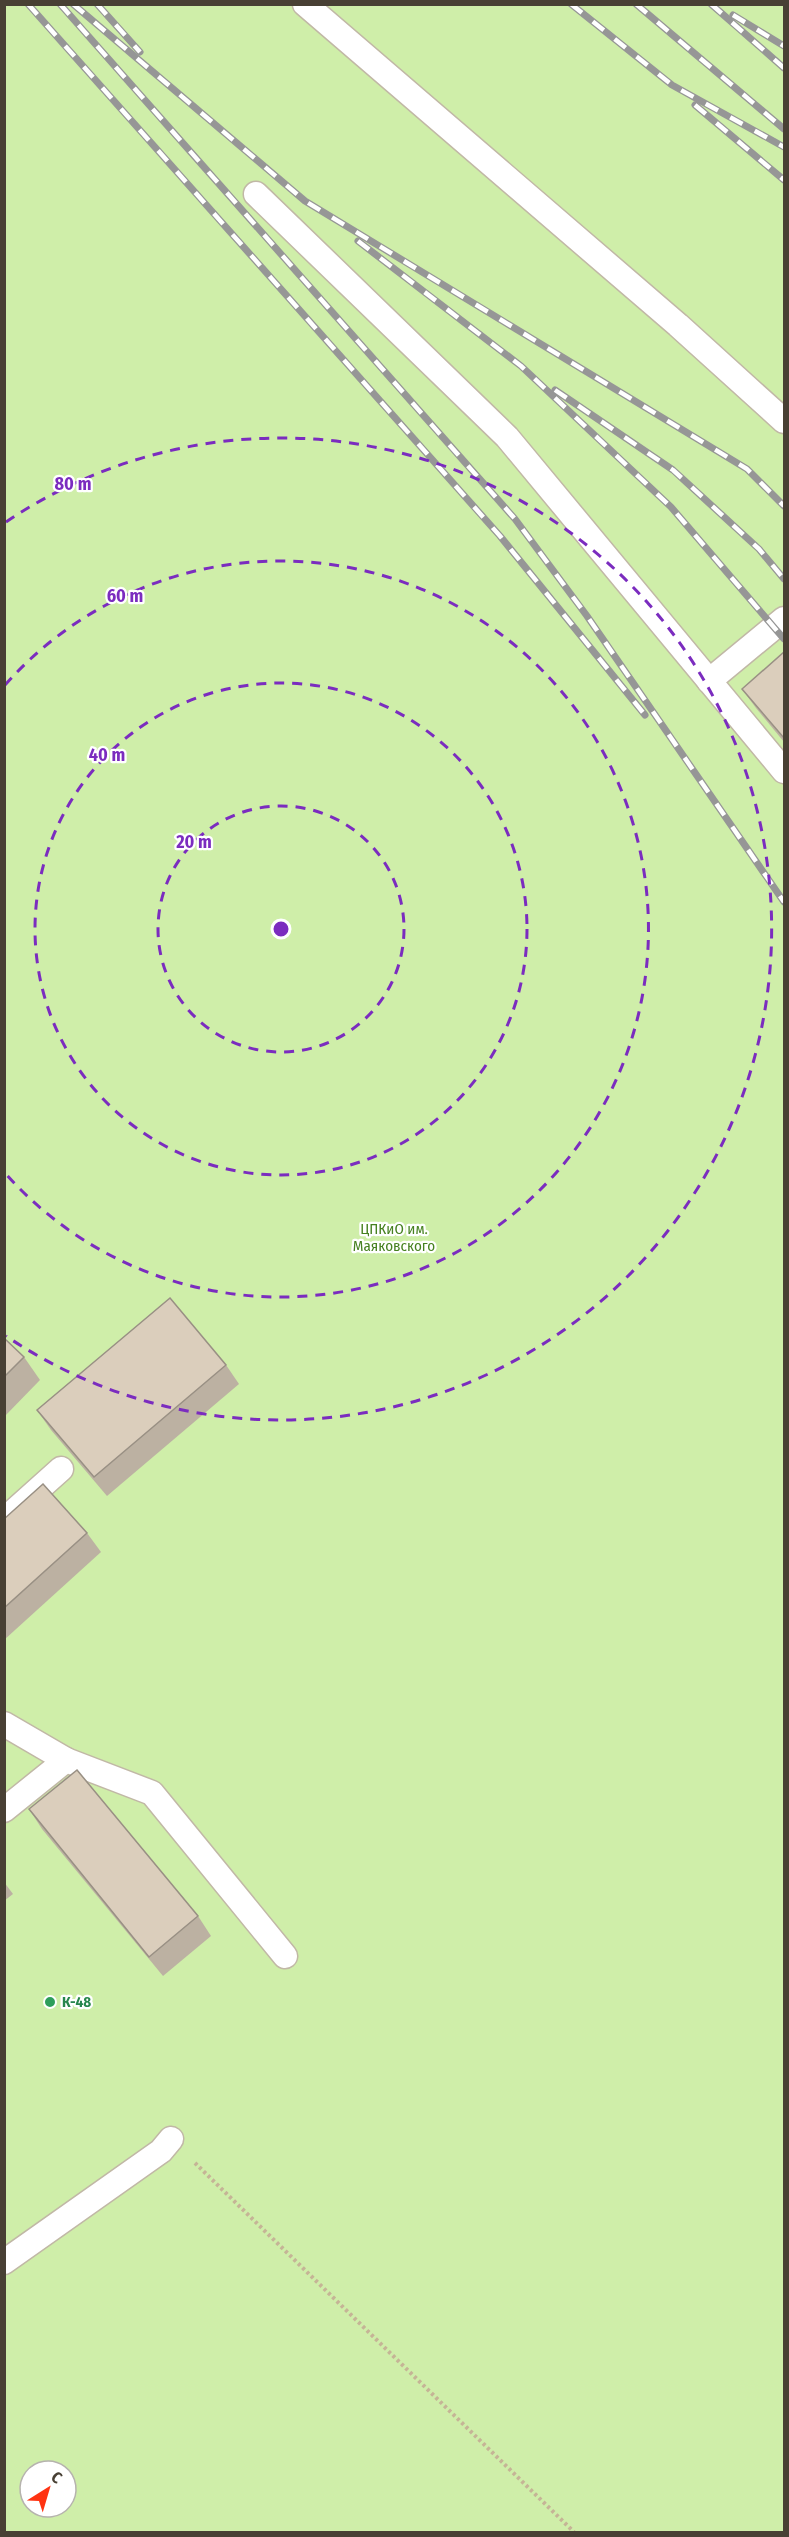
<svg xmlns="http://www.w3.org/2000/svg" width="789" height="2537" font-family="'Fira Sans Condensed',sans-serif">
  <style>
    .park { fill: #cfeea9; fill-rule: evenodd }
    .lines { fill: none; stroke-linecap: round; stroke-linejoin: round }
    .lane-casing { stroke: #c1b8a6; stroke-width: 27 }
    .path { stroke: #c5b496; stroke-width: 4; stroke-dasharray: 3 3; stroke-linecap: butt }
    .lane { stroke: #fff; stroke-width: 24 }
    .rail-casing { stroke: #969696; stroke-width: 7 }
    .rail { stroke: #fff; stroke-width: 4.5; stroke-dasharray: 14; stroke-linecap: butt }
    .wall { fill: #bcb1a2 }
    .building { fill: #dbcebc; stroke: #999084; stroke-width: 1.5 }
    .ring { fill: none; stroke: #7b2cbf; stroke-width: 3; stroke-dasharray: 10 8 }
    .leisure-dot { fill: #2e9e5b; stroke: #fff; stroke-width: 2 }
    .labels { text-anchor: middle; stroke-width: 4.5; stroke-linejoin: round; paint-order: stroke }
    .park-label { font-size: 15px; fill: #468120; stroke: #fff }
    .leisure-label { font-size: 15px; font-weight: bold; fill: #27864d; stroke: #fff; text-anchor: start }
    .centre { fill: #7b2cbf; stroke: #fff; stroke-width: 3 }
    .ring-label { font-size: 18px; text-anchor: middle; font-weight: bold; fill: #7b2cbf; stroke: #fff; stroke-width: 4.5; stroke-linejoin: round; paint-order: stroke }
  </style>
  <rect width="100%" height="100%" fill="#f5f0e5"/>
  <path class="park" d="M5,5H784V2532H5ZM30,2471H66V2507H30Z"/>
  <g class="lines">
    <g class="lane-casing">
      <g id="lane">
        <polyline points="305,4 678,325 784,421"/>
        <polyline points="256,194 507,437 784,771"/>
        <polyline points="709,681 784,619"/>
        <polyline points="4,1520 61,1469"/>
        <polyline points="4,1724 66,1760 152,1793 285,1956"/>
        <polyline points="4,1810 66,1760"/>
        <polyline points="4,2262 161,2151 171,2139"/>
      </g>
    </g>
    <polyline class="path" points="195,2163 574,2532"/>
    <use href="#lane" class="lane"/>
    <g class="rail-casing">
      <g id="rail">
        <polyline points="28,4 500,536 645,715"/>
        <polyline points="60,4 515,519 587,616 784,902"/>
        <polyline points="73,4 305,201 747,469 784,506"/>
        <polyline points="97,4 140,52"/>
        <polyline points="571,4 672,85 784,147"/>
        <polyline points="636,4 784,129"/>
        <polyline points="711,4 784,68"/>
        <polyline points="733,15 784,46"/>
        <polyline points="695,105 784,180"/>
        <polyline points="358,241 521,366 671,507 784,639"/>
        <polyline points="555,390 673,470 759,549 784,579"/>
      </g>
    </g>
    <use href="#rail" class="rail"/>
  </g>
  <g class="wall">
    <polygon points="784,652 784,742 756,708 742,689"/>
    <polygon points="4,1338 24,1357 40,1380 4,1417"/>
    <polygon points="226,1365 239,1384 107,1496 51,1430 37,1410"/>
    <polygon points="4,1519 87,1533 101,1552 4,1640"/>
    <polygon points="29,1809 198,1916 211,1936 163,1976 42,1829"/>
    <polygon points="4,1882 13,1894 4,1901"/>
  </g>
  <g class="building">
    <polygon points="784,652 784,738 742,689"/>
    <polygon points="170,1298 226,1365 94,1477 37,1410"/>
    <polygon points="4,1338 24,1357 4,1377"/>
    <polygon points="43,1484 87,1533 4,1608 4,1519"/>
    <polygon points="77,1770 198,1916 149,1957 29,1809"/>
  </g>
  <g class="ring">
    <circle cx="281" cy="929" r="123"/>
    <circle cx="281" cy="929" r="246"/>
    <path d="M5 685A368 368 0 1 1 5 1173"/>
    <path d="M6 522A491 491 0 1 1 6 1336"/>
  </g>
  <circle class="leisure-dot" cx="50" cy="2002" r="6"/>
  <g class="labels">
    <g class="park-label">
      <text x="394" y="1234">ЦПКиО им.<tspan x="394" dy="17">Маяковского</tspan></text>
    </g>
    <g class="leisure-label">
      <text x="62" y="2007">К-48</text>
    </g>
  </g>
  <circle cx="281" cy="929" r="9" class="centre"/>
  <g class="ring-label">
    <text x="73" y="490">80 m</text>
    <text x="125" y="602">60 m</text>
    <text x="107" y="761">40 m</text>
    <text x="194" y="848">20 m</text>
  </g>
  <rect width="789" height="2537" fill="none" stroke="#484034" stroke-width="12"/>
  <g transform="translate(48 2489) rotate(37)"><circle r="28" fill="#ffffff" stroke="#b6b3ae" stroke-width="1.5"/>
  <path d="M0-4.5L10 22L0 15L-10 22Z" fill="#ff3312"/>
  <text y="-9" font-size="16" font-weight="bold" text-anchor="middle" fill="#484034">С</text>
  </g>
</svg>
